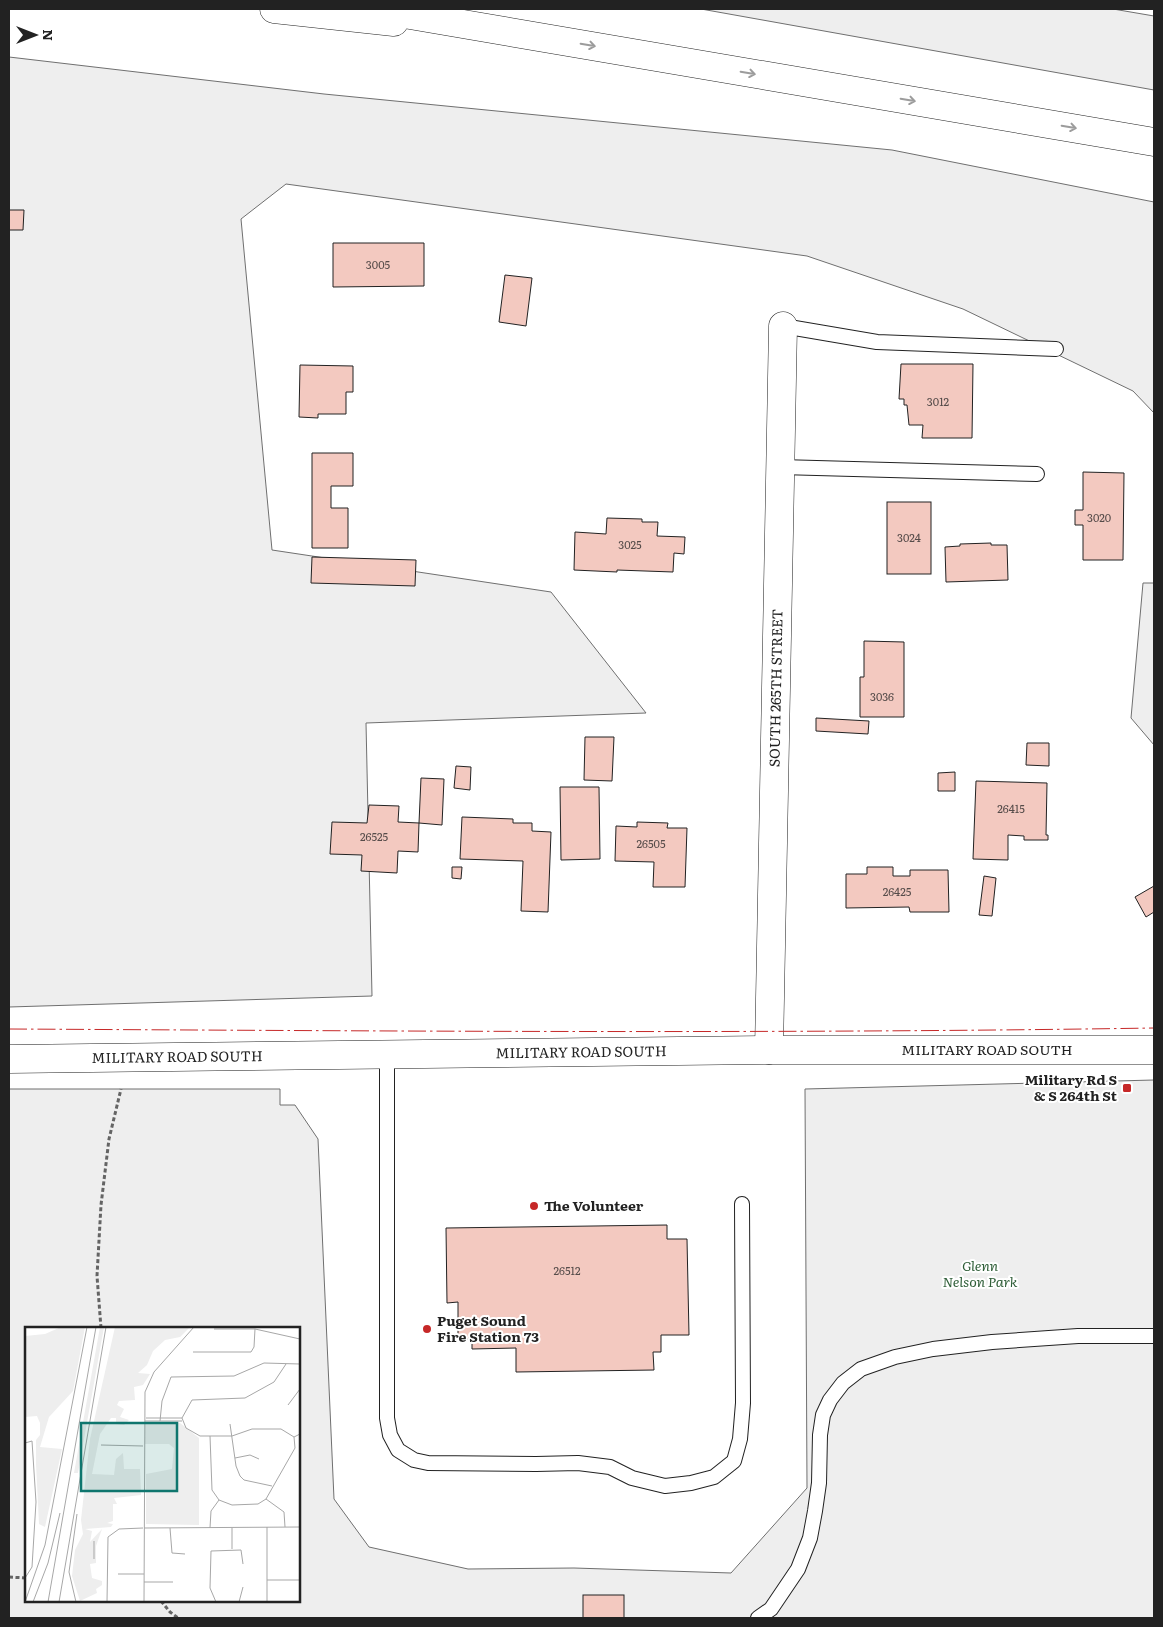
<svg xmlns="http://www.w3.org/2000/svg" width="1163" height="1627" font-family="Literata,serif">
  <style>
    .green { fill: #eee; stroke: #6f6f6f; fill-rule: evenodd }
    .building { fill: #f3c9c0; stroke: #222 }
    .lines { fill: none; stroke-linecap: round; stroke-linejoin: round }
    .service-casing { stroke: #222; stroke-width: 16 }
    .minor-casing { stroke: #222; stroke-width: 29 }
    .secondary-casing { stroke: #222; stroke-width: 29 }
    .motorway-casing { stroke: #222; stroke-width: 29 }
    .path { stroke: #646464; stroke-width: 3; stroke-dasharray: 4 2.5; stroke-linecap: butt }
    .service { stroke: #fff; stroke-width: 14 }
    .minor { stroke: #fff; stroke-width: 28 }
    .secondary { stroke: #fff; stroke-width: 28 }
    .motorway { stroke: #fff; stroke-width: 28 }
    .power { stroke: #c62828; stroke-width: 1; stroke-dasharray: 18 4 2.5 4; stroke-linecap: butt }
    .oneway { stroke: #9c9c9c }
    .poi-dot { fill: #c62828; stroke: #fff; stroke-width: 2 }
    .labels { text-anchor: middle; stroke-width: 4; stroke-linejoin: round; paint-order: stroke }
    .number-label { font-size: 11px; fill: #564c4a }
    .street-label { font-size: 14px; fill: #222; stroke: #fff }
    .poi-label { font-size: 14px; font-weight: bold; fill: #222; stroke: #fff; text-anchor: start }
    .park-label { font-size: 14px; font-style: italic; fill: #2f5e38; stroke: #fff }
    .inset-road { fill: none; stroke: #a7a7a7; stroke-width: 1 }
    .view { fill: #0f766e; fill-opacity: 0.15; stroke: #0f766e; stroke-width: 2.5 }
    .inset-edge { fill: none; stroke: #222; stroke-width: 2.5 }
  </style>
  <rect width="100%" height="100%" fill="#fff"/>
  <g class="green">
    <polygon points="701,9 1113,9 1154,16 1154,90"/>
    <polygon points="9,57 324,94 892,150 1154,202 1154,413 1133,391 963,309 807,256 286,184 241,219 272,550 551,592 646,713 366,723 372,996 9,1007"/>
    <polygon points="1143,583 1154,583 1154,745 1131,718"/>
    <path d="M1154,1080V1618H9V1089H280V1105H295L318,1139L334,1499L369,1547L468,1569L574,1568L731,1573L807,1488L805,1089ZM26,1328H299V1601H26Z"/>
  </g>
  <g class="building">
    <polygon points="9,210 24,210 23,230 9,230"/>
    <polygon points="333,243 424,243 424,286 333,287"/>
    <polygon points="505,275 532,278 526,326 499,322"/>
    <polygon points="901,364 973,364 972,438 922,438 923,425 909,425 907,405 904,405 904,399 899,399"/>
    <polygon points="300,365 353,366 353,392 346,392 346,414 318,414 318,418 299,417"/>
    <polygon points="312,453 353,453 353,486 331,486 331,508 348,508 348,548 312,548"/>
    <polygon points="1083,472 1124,473 1123,560 1083,560 1083,525 1075,525 1075,510 1083,510"/>
    <rect x="887" y="502" width="44" height="72"/>
    <polygon points="607,518 642,519 642,522 658,522 657,536 685,537 684,554 674,553 673,572 617,570 617,572 574,570 575,532 606,534"/>
    <polygon points="991,543 991,545 1007,545 1008,580 946,582 945,547 960,546 960,544"/>
    <polygon points="312,557 416,560 415,586 311,583"/>
    <polygon points="864,641 904,642 904,717 860,717 860,677 864,677"/>
    <polygon points="816,718 869,721 868,734 816,731"/>
    <polygon points="585,737 614,737 612,781 584,780"/>
    <polygon points="1027,743 1049,743 1049,766 1026,765"/>
    <polygon points="456,766 471,767 470,790 454,788"/>
    <polygon points="955,772 955,791 938,791 938,773"/>
    <polygon points="421,778 444,779 442,825 419,823"/>
    <polygon points="976,781 1047,783 1046,835 1048,835 1048,840 1024,840 1024,836 1008,835 1008,860 973,859"/>
    <polygon points="560,787 599,787 600,859 561,860"/>
    <polygon points="369,805 399,806 398,822 419,823 418,852 398,851 397,873 361,871 362,855 330,854 332,822 367,823"/>
    <polygon points="462,817 513,819 513,823 532,823 532,831 551,832 548,912 521,911 523,861 460,859"/>
    <polygon points="637,822 668,823 667,828 687,828 685,887 653,887 654,862 615,861 616,826 637,827"/>
    <polygon points="452,867 462,867 461,879 452,878"/>
    <polygon points="867,867 893,867 893,876 910,876 910,870 948,870 949,912 910,912 909,907 846,908 846,874 867,874"/>
    <polygon points="984,876 996,878 992,916 979,915"/>
    <polygon points="1154,886 1154,912 1146,917 1135,897"/>
    <polygon points="667,1225 667,1239 687,1239 689,1335 661,1335 661,1352 653,1352 654,1370 516,1372 516,1348 472,1349 472,1339 458,1339 458,1302 447,1303 446,1228"/>
    <rect x="583" y="1595" width="41" height="23"/>
  </g>
  <g class="lines">
    <g class="service-casing">
      <g id="service">
        <polyline points="783,326 877,342 1056,349"/>
        <polyline points="780,467 1037,474"/>
        <polyline points="387,1055 387,1418 390,1435 398,1450 414,1460 428,1463 536,1464 578,1463 610,1467 632,1478 665,1486 691,1483 714,1477 734,1461 740,1439 743,1403 742,1204"/>
        <polyline points="758,1618 771,1609 798,1569 810,1538 815,1511 819,1483 820,1435 823,1415 830,1400 843,1383 861,1369 895,1357 933,1349 992,1342 1078,1336 1154,1336"/>
      </g>
    </g>
    <g class="minor-casing">
      <g id="minor">
        <path id="s1" d="M769,1050L783,326"/>
      </g>
    </g>
    <g class="secondary-casing">
      <g id="secondary">
        <path id="s2" d="M9,1059L769,1050H1154"/>
      </g>
    </g>
    <g class="motorway-casing">
      <g id="motorway">
        <polyline points="274,9 394,22"/>
        <polyline points="375,9 1154,142"/>
      </g>
    </g>
    <g class="path">
      <polyline points="101,1328 97,1276 101,1205 109,1139 121,1089"/>
      <polyline points="9,1577 26,1578"/>
      <polyline points="161,1601 170,1612 178,1618"/>
    </g>
    <use href="#service" class="service"/>
    <use href="#minor" class="minor"/>
    <use href="#secondary" class="secondary"/>
    <use href="#motorway" class="motorway"/>
    <path class="power" d="M9,1029C391,1031 772,1034 1154,1028"/>
  </g>
  <defs><path id="oneway-shaft" d="M-6 0H5M1.5-3L5.5 0L1.5 3" fill="none" stroke-width="1.6" stroke-linecap="round" stroke-linejoin="round" transform="scale(1.25)"/></defs>
  <g class="oneway">
    <use href="#oneway-shaft" transform="translate(588 45) rotate(10)"/>
    <use href="#oneway-shaft" transform="translate(748 73) rotate(10)"/>
    <use href="#oneway-shaft" transform="translate(908 100) rotate(10)"/>
    <use href="#oneway-shaft" transform="translate(1069 127) rotate(10)"/>
  </g>
  <g class="poi-dot">
    <rect x="1122" y="1083" width="10" height="10" rx="2.5"/>
    <circle cx="534" cy="1206" r="5"/>
    <circle cx="427" cy="1329" r="5"/>
  </g>
  <g class="labels">
    <g class="number-label">
      <text x="378" y="269">3005</text>
      <text x="938" y="406">3012</text>
      <text x="1099" y="522">3020</text>
      <text x="909" y="542">3024</text>
      <text x="630" y="549">3025</text>
      <text x="882" y="701">3036</text>
      <text x="1011" y="813">26415</text>
      <text x="374" y="841">26525</text>
      <text x="651" y="848">26505</text>
      <text x="897" y="896">26425</text>
      <text x="567" y="1275">26512</text>
    </g>
    <g class="street-label">
      <text dy="5" stroke="none"><textPath href="#s1" startOffset="362">SOUTH 265TH STREET</textPath></text>
      <text dy="5" stroke="none"><textPath href="#s2" startOffset="978">MILITARY ROAD SOUTH</textPath></text>
      <text dy="5" stroke="none"><textPath href="#s2" startOffset="572">MILITARY ROAD SOUTH</textPath></text>
      <text dy="5" stroke="none"><textPath href="#s2" startOffset="168">MILITARY ROAD SOUTH</textPath></text>
    </g>
    <g class="poi-label">
      <text x="1117" y="1085" text-anchor="end">Military Rd S<tspan x="1117" dy="16">&amp; S 264th St</tspan></text>
      <text x="544" y="1211">The Volunteer</text>
      <text x="437" y="1326">Puget Sound<tspan x="437" dy="16">Fire Station 73</tspan></text>
    </g>
    <g class="park-label">
      <text x="980" y="1271">Glenn<tspan x="980" dy="16">Nelson Park</tspan></text>
    </g>
  </g>
  <g transform="translate(25 1327)">
    <rect width="275" height="275" fill="#fff"/>
    <path d="M36,0H60L48,64L24,90L15,120L37,122L20,200L14,197L11,137V113L15,108V96L12,89L0,90V9L20,7ZM75,0H79L53,146H49ZM90,0L164,1L155,10L140,13L128,24L122,38L113,46L125,47L118,58L109,60L110,73L94,74L92,78L99,82L95,90L104,93L99,98L91,97V91H86L75,107L67,147L89,148L91,132L98,126L99,142H115L116,168L89,171L92,177H88V194L82,196L88,197L86,200L60,202L67,204L65,215L77,202L71,219V236L65,237L67,251L77,254V258L71,262L72,266L55,274L47,249L50,223L58,207L56,193L65,112ZM120,96H155L174,111V198L121,197V147L147,142L149,121L144,117H120Z" fill="#eee"/>
    <path class="inset-road" d="M189,2H230L275,12M168,25H226L229,20L230,2M263,78L275,62M121,91H157M157,91L161,101L175,109H207L227,102H256L269,110L275,107M157,91L167,73L220,71L249,55L261,37M120,94H157M135,94L137,74L146,50L209,49L239,36L275,37M205,97L211,139L215,149L219,153L247,159M185,109L187,163L194,173L207,178L233,177L241,172L270,121L269,110M0,116L7,114L11,175L7,240L0,251M76,118L118,119M210,131L225,128L234,132M241,172L259,185L260,200M242,200V275M119,201L275,200M145,201L147,226L160,227M185,201L186,184L194,173M207,201V222M69,214V232M93,247H119M242,253H275M119,255H148M0,275L20,218L62,0M8,275L23,236L35,186M23,275L71,0M34,275L81,0M51,275L44,245L52,187M82,275L83,210L94,202L118,201M119,275L120,65L129,45L169,0M191,275L185,261L186,224L216,223L218,237M214,275L218,260"/>
    <path class="view" d="M56,96H152V164H56Z"/>
    <rect width="275" height="275" class="inset-edge"/>
  </g>
  <rect width="1163" height="1627" fill="none" stroke="#222222" stroke-width="20"/>
  <g transform="translate(35 35) rotate(90)" stroke="#ffffff" stroke-width="4" paint-order="stroke">
  <path d="M0-4L9 19L0 12L-9 19Z" fill="#222222"/>
  <text y="-8" font-size="14" font-weight="bold" text-anchor="middle" fill="#222222">N</text>
  </g>
</svg>
